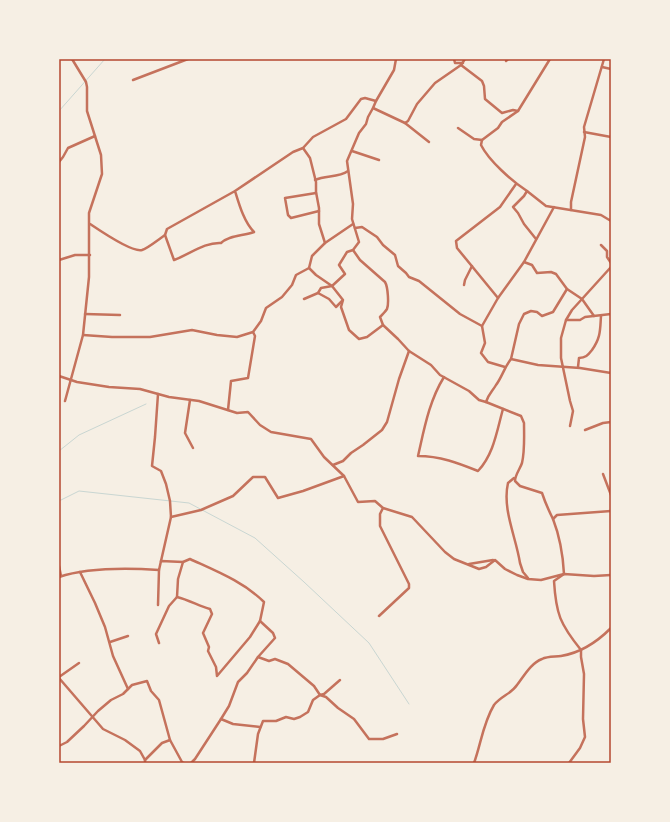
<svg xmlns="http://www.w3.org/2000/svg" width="670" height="822" font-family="'Nunito Sans',sans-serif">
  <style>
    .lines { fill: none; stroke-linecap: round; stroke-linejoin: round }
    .stream { stroke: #c9d6d2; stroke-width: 1 }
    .minor { stroke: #c5725c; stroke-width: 2.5 }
    .neatline { fill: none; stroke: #b5482f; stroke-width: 1.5 }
  </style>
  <rect width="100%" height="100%" fill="#f6efe4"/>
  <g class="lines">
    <g class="stream">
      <polyline points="59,111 105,59"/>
      <polyline points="59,451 79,435 146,404"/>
      <polyline points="59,501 79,491 189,503 255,538 304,582 369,643 409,704"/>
    </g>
    <g class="minor">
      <polyline points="454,59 455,63 463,63"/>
      <polyline points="465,59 461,65 482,81 484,86 485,99 502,113 513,110 518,111"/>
      <polyline points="506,61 508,59"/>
      <polyline points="602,67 611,69"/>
      <polyline points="133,80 188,59"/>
      <polyline points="373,108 405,123 408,121 417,104 435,83 461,65"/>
      <polyline points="405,123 429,142"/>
      <polyline points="458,128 474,139 482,140 498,128 502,122 518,111 550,59"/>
      <polyline points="584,132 611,137"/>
      <path d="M482,140L481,145C489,161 512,181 527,191"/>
      <polyline points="303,148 310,158 316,182 316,192 319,208 319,224 325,243"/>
      <polyline points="352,151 379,160"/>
      <polyline points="59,162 63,157 68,148 95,136"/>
      <path d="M315,180C326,175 338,178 348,171"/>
      <path d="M235,191C239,204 244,222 254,232C244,236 229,235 221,243C205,242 190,254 174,260L165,235L167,229L235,191L293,152L303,148L313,137L346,119L361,99L365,98L376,101"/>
      <polyline points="316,193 285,198 288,215 291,218 319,211"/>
      <polyline points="571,210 571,202 585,137 584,127 604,59"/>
      <path d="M90,224C99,230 132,253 142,250C148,248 159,239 165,235"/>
      <polyline points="355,228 362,227 377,237 383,245 395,255 398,266 406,273 409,277 419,281 460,314 482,326"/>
      <polyline points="536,239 524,224 518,213 513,207 524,196 527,191 546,206 601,215 611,221"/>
      <polyline points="601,245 607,251 607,257 611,263"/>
      <path d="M353,250L360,260L385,282C388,287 389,304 387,309C385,312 382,315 380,317L383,325L398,339L409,351L431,365L440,375L469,391L479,400L486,402L521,416L524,423C524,436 525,450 522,463C520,469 515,475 515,481L520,486L542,493C545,502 549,511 553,519C560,537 563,555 564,574L554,581C556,614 560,624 581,650V657L584,674L583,719L585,737L580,748L569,763"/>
      <polyline points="59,260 75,255 90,255"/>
      <polyline points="524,262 532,265 537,273 551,272 556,274 567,289 582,299 572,310 566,320"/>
      <polyline points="309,268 316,275 332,286 343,300 341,307 349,330 359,339 367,337 383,325"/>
      <polyline points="464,285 465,280 472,266"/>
      <polyline points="318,293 329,299 336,307 342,301"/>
      <polyline points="498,298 457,248 456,241 500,207 516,184"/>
      <polyline points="304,299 318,293 321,288 332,286 345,274 339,265 347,252 353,250 359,242 352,219 353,204 347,161 359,133 366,124 368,117 373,108 376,101 394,70 396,59"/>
      <polyline points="85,314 120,315"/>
      <polyline points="594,316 582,299 611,267"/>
      <polyline points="83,335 112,337 150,337 192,330 217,335 237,337 253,332 261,321 266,308 282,297 292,285 296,275 309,268 312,256 325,243 353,224"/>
      <polyline points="511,359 519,324 524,314 531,311 537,312 542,316 553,312 567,289"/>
      <polyline points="505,367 488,362 481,353 485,343 482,326 498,298 524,262 554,207"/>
      <path d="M578,367L579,358C586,358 588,355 592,350C601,337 600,330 601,316"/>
      <polyline points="59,376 77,382 109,387 140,389 169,397 199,401 237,413 248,412 260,425 271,432 311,439 324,457 344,476 358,502 375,501 383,508 412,517 445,552 454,559 479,569 486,567 495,560 505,569 517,575 528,579 541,580 564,574 594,576 611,575"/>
      <path d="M444,377C429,401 424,430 418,456C440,456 458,463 478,471C494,454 497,430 503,409"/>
      <polyline points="158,394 155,437 152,466 161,471 166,484 170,501 171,517 161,561"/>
      <polyline points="190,400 185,433 193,448"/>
      <polyline points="65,401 83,335 89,277 89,213 102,174 101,155 87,111 87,87 86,82 72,59"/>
      <path d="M486,402C489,393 492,392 496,385C502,377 504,368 511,359L538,365L580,368L611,373"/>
      <polyline points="228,410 231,381 248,378 255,336 253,332"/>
      <polyline points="570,426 573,411 570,401 561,358 561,338 566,320 580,320 585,317 611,314"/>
      <polyline points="585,430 603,423 611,422"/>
      <polyline points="333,465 343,461 351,453 363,445 382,430 387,422 399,379 409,351"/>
      <polyline points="603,474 611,495"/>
      <path d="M514,478L508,483C502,509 516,537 520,563L523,572L528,578"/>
      <polyline points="171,517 201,510 233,496 253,477 265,477 278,498 303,491 344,476"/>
      <polyline points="553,519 557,515 611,511"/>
      <polyline points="469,564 493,560"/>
      <polyline points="59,566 61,576"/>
      <polyline points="80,572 95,603 105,627 113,656 128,689"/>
      <path d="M59,577C89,567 128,568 159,570L161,561L183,562L190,559C216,571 244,582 264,602L260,621L273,633L275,638L258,657L247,673L238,682L229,706L221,719"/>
      <polyline points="177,597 178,579 183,562"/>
      <polyline points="158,605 159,570"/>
      <polyline points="379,616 409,588 409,584 380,526 380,514 383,508"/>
      <polyline points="110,642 128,636"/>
      <path d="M159,643L156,634L169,606L177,597C189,600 199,606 210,609L212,614L203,633L209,647L208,651L216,667L217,676L250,637L260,621"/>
      <polyline points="258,657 269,661 275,659 288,664 314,686 320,695 324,694 340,680"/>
      <polyline points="59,677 79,663"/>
      <polyline points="59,678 103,729 125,740 140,751 145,760 145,763"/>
      <polyline points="59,746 67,742 84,726 98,711 111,700 123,694 132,685 147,681 151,691 159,700 170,740"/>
      <polyline points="145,760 162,743 170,740 182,762 184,763"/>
      <polyline points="191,763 195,759 221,719 233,724 260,727"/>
      <polyline points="254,763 258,734 263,721 276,721 286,717 294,719 300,717 308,712 313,700 320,695 326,697 338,708 354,719 369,739 383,739 397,734"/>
      <path d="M474,763C481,744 483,723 494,705C501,696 511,694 517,685C524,676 531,663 542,659C548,656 555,657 561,656C580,653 597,642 611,628"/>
    </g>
  </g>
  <rect width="670" height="822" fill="none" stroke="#f6efe4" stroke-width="120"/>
  <rect x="60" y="60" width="550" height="702" class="neatline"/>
</svg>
